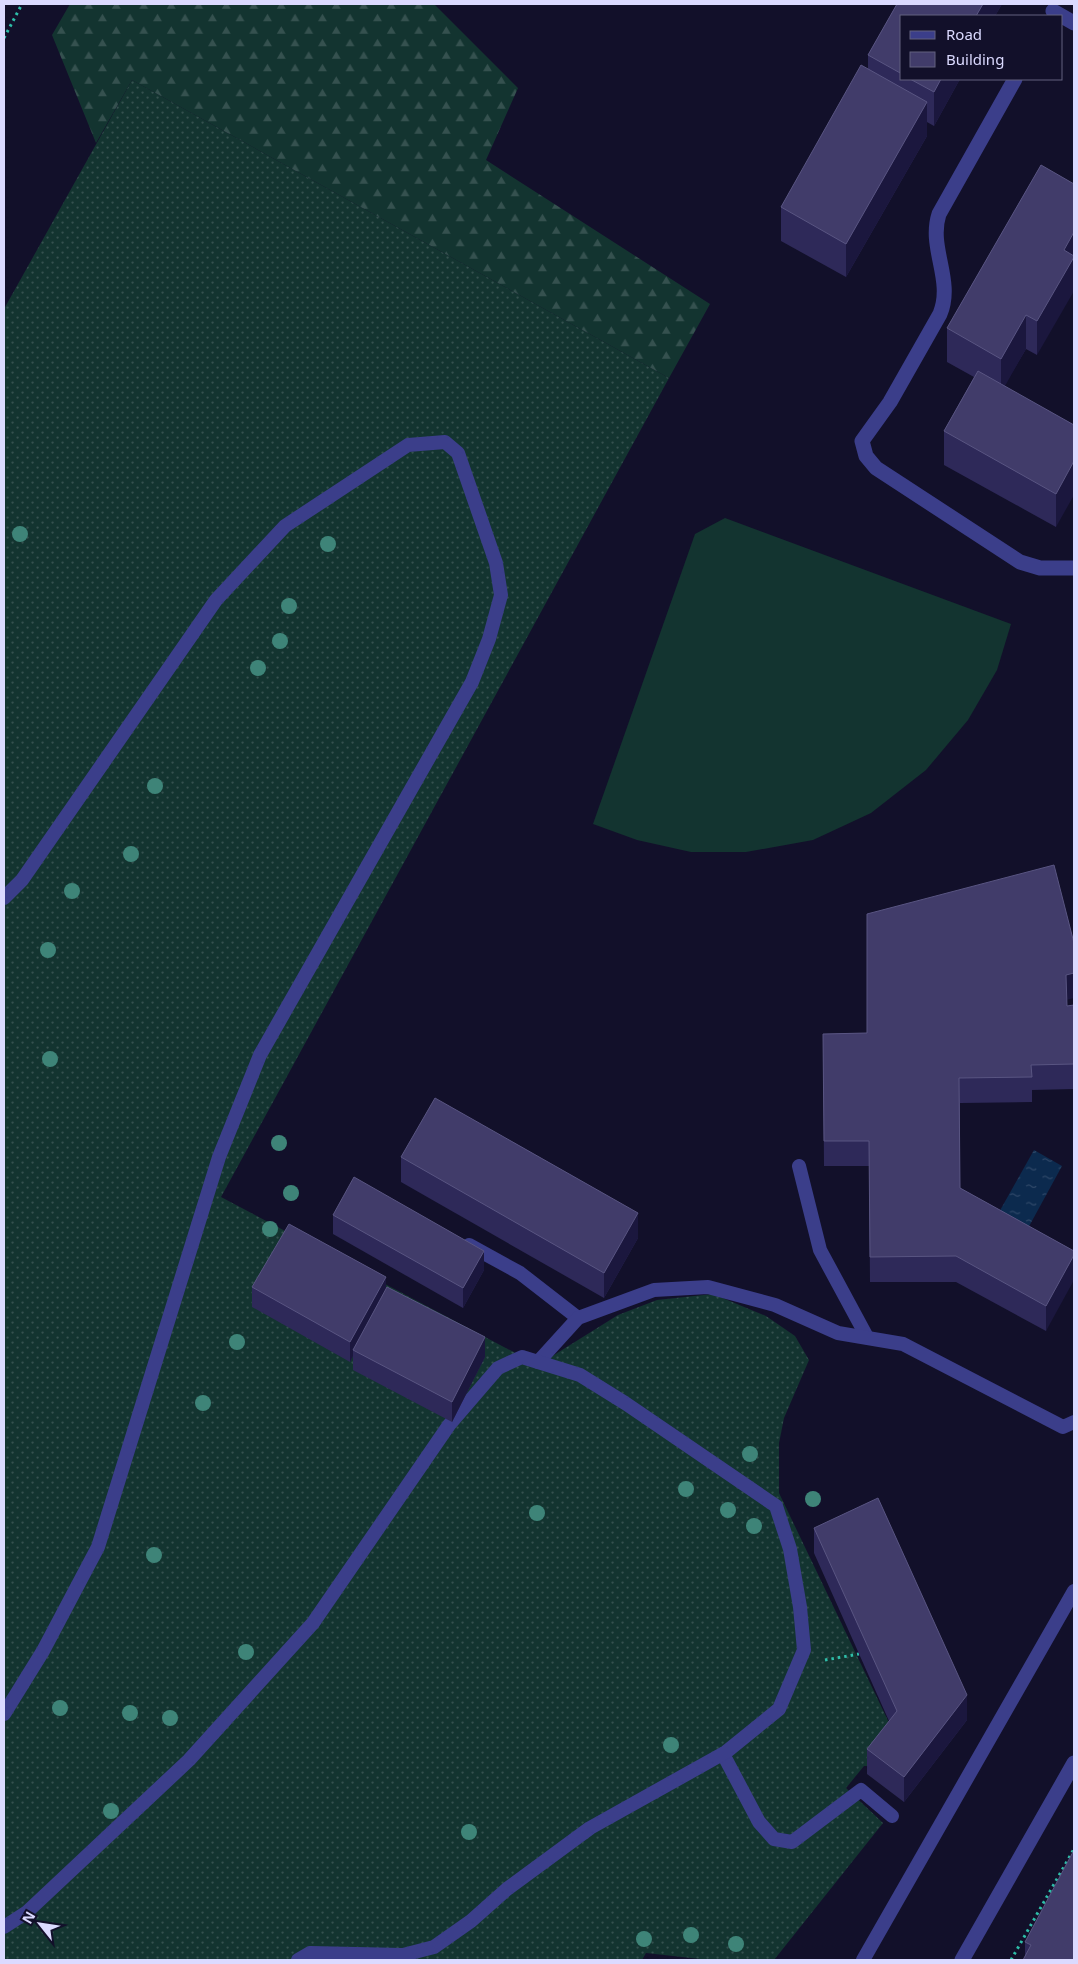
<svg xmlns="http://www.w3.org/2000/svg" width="1078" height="1964" font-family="'Noto Sans',sans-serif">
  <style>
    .grass { fill: url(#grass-dots) }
    .forest { fill: url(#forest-firs) }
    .garden { fill: #133430 }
    .water { fill: url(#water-ripples) }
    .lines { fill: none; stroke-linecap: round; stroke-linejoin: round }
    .path { stroke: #2ebea9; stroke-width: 3; stroke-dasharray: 2.5 4; stroke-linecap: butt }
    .lane { stroke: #3b3e8a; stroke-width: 14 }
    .street { stroke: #3b3e8a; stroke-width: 15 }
    .tree { fill: #3e8478 }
    .wall { fill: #2e2959 }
    .shaded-wall { fill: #1b173e }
    .building { fill: #413c6a; stroke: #595582 }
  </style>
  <defs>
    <pattern id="grass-dots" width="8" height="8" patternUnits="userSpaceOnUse" patternTransform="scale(1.25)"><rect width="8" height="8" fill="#133430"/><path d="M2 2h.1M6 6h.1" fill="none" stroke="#35514f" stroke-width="1.8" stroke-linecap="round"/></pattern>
    <pattern id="forest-firs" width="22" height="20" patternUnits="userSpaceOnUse" patternTransform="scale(1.25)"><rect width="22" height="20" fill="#133430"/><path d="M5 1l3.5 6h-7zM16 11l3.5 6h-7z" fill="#35514f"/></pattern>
    <pattern id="water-ripples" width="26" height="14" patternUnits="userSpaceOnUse" patternTransform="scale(1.25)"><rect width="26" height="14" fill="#0c2a4e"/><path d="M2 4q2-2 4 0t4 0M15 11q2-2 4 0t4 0" fill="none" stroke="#2f4869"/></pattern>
  </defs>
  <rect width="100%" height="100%" fill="#12102a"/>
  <polygon class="grass" points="132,80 669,378 221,1197 538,1365 618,1315 657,1300 713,1294 766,1316 795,1336 809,1360 784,1418 779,1443 779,1493 893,1731 867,1766 864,1766 846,1788 883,1823 774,1960 709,1960 646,1953 642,1960 4,1960 4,309"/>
  <polygon class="forest" points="70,4 434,4 518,88 486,160 710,304 669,378 132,80 96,143 52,35"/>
  <polygon class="garden" points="725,518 1011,624 997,670 968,720 926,770 871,813 813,840 746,852 691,852 637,840 593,824 695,534"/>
  <polygon class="water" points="1034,1150 1062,1166 1027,1230 998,1214"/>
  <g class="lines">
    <g class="path">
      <polyline points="4,38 22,4"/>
      <polyline points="825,1660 859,1654"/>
      <polyline points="1011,1960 1074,1849"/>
    </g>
    <g class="lane">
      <polyline points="4,898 22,880 216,600 285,526 408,445 445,442 458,453 496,563 501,595 489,639 472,682 260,1055 219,1157 98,1547 43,1651 4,1714"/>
      <polyline points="799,1166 820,1250 867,1337"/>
      <polyline points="469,1245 520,1273 578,1318"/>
      <polyline points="538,1362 578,1318 654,1290 708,1287 775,1305 838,1333 903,1344 1063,1427 1074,1422"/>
      <polyline points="723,1754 759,1822 774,1839 792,1842 861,1790 892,1816"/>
      <polyline points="4,1927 27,1912 189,1760 313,1623 449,1425 498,1368 522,1357 580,1375 625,1403 776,1506 790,1549 800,1607 804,1650 779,1709 726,1752 590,1828 507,1889 471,1921 434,1947 403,1955 310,1953 298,1960"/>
      <polyline points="863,1960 1074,1591"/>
    </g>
    <g class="street">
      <polyline points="1053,11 1074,23"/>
      <path d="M1015,79L939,214C928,248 954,280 940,314L890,402L862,441L866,456L876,468L1020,562L1040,568H1074"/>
      <polyline points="962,1960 1074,1763"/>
    </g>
  </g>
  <g class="tree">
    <circle cx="20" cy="534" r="8"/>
    <circle cx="328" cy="544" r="8"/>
    <circle cx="289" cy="606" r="8"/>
    <circle cx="280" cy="641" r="8"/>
    <circle cx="258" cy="668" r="8"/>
    <circle cx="155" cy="786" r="8"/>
    <circle cx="131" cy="854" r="8"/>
    <circle cx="72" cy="891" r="8"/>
    <circle cx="48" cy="950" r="8"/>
    <circle cx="50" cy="1059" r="8"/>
    <circle cx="279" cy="1143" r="8"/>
    <circle cx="291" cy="1193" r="8"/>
    <circle cx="270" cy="1229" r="8"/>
    <circle cx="237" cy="1342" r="8"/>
    <circle cx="203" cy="1403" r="8"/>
    <circle cx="750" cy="1454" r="8"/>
    <circle cx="686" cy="1489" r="8"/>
    <circle cx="813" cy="1499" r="8"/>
    <circle cx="728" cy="1510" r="8"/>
    <circle cx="537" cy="1513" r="8"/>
    <circle cx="754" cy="1526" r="8"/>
    <circle cx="154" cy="1555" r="8"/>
    <circle cx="246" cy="1652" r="8"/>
    <circle cx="60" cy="1708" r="8"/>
    <circle cx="130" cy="1713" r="8"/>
    <circle cx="170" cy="1718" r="8"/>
    <circle cx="671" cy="1745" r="8"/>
    <circle cx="111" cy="1811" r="8"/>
    <circle cx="469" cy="1832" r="8"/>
    <circle cx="691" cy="1935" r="8"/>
    <circle cx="644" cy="1939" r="8"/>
    <circle cx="736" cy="1944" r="8"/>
  </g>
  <g class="wall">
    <polygon points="897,4 1002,4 995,16 902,16 902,79 960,79 934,126 927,122 927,136 846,277 781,241 781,207 868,69 868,55"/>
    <polygon points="1041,165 1037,355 1026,349 1004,386 1074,425 1056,527 944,465 944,431 974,377 947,362 947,328"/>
    <polygon points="1067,1000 1067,1006 1074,1005 1074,1089 1032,1090 1032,1102 960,1103 960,1188 1074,1251 1046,1331 956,1282 870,1282 869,1166 824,1166 823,1034 867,1033"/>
    <polygon points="401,1157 638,1238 604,1298 401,1182"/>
    <polygon points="333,1215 484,1270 463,1308 333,1234"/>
    <polygon points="252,1287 386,1289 485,1357 452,1422 353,1370 353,1356 350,1362 252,1307"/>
    <polygon points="814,1528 967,1720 904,1802 867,1774 867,1749 889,1721 814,1553"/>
    <polygon points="1025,1942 1074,1960 1025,1957"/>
  </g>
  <g class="shaded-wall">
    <polygon points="983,4 1002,4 995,16 976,16"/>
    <polygon points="941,79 960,79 934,126 934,92"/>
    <polygon points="927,102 927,136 846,277 846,244"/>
    <polygon points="1074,232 1074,291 1037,355 1037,321 1064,250"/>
    <polygon points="1026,315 1026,349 1001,393 1001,359"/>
    <polygon points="1074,461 1074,495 1056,527 1056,494"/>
    <polygon points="1074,973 1074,998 1066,1000 1066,975"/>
    <polygon points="638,1213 638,1238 604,1298 604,1273"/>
    <polygon points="484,1251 484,1270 463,1308 463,1288"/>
    <polygon points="1074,1255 1074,1280 1046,1331 1046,1306"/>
    <polygon points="386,1277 386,1296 353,1350 353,1356 350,1362 350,1342"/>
    <polygon points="485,1337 485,1357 452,1422 452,1402"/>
    <polygon points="967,1695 967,1720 904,1802 904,1777"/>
  </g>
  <g class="building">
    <polygon points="897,4 983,4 976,16 902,16 902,74 868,55"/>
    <polygon points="861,65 927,102 846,244 781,207"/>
    <polygon points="910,79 941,79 934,92"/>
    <polygon points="1041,165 1074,184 1074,232 1064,250 1074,256 1074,257 1037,321 1026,315 1001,359 947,328"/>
    <polygon points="978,371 1074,425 1074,461 1056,494 944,431"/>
    <polygon points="1054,865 1074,943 1074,973 1066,975 1067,1006 1074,1005 1074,1064 1031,1065 1032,1077 959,1078 960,1188 1074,1251 1074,1255 1046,1306 956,1256 870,1257 869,1141 824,1141 823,1034 867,1033 867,914"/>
    <polygon points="435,1098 638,1213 604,1273 401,1157"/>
    <polygon points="354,1177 484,1251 463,1288 333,1215"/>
    <polygon points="289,1224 386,1277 350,1342 252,1287"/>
    <polygon points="387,1287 485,1337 452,1402 353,1350"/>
    <polygon points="878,1498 967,1695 904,1777 867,1749 897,1711 814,1528"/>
    <polygon points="1074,1850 1074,1960 1023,1960 1031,1945 1025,1942"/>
  </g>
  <rect width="1078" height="1964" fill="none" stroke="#dbdaff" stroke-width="10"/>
  <rect x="900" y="15" width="162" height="65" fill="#12102a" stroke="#62617f"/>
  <rect x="910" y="31" width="25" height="8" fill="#3b3e8a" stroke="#62617f"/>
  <text x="946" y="40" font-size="15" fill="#dbdaff">Road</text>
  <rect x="910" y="52" width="25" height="15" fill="#413c6a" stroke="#62617f"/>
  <text x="946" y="65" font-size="15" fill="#dbdaff">Building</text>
  <g transform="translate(40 1924) rotate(300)" stroke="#12102a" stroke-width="4" paint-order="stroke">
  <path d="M0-4L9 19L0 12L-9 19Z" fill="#dbdaff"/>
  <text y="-8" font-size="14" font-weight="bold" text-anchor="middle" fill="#dbdaff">N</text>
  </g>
</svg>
